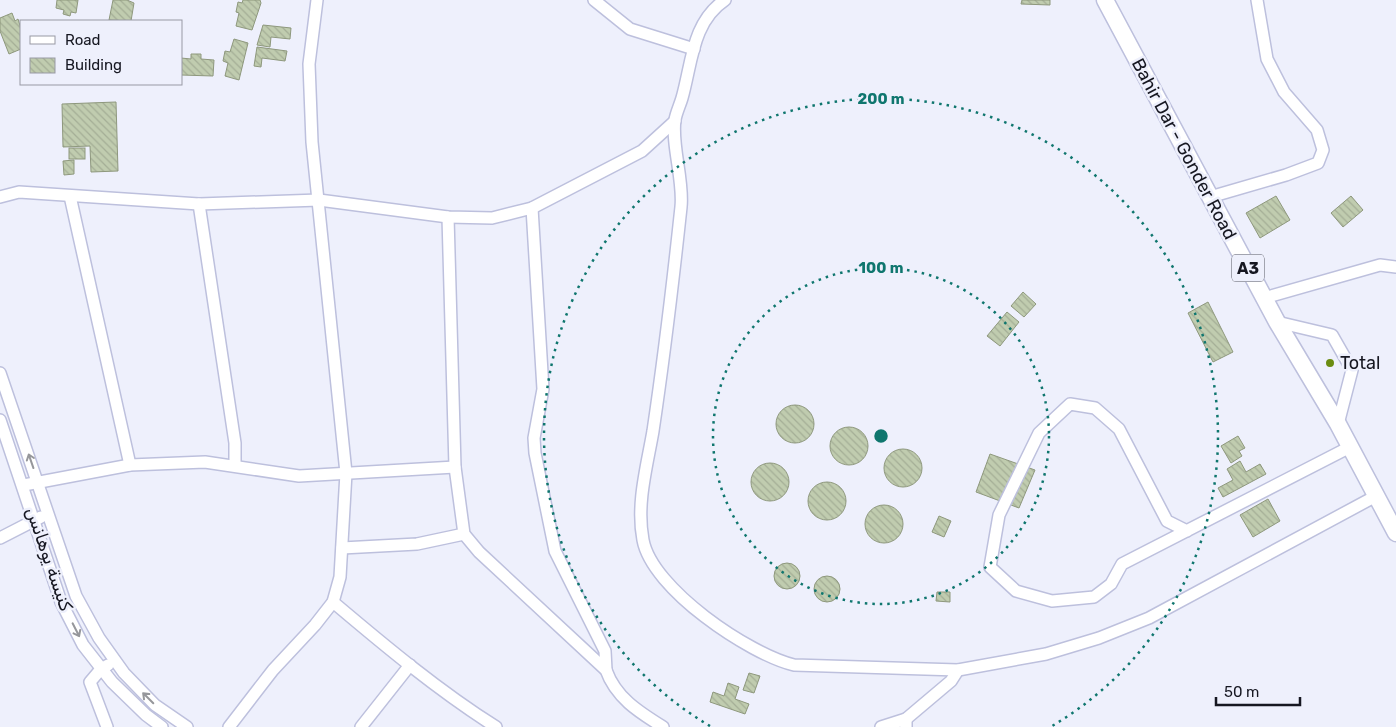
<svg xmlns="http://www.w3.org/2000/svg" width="1396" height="727" font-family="Rubik,'Noto Sans Arabic',sans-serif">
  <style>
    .building { fill: url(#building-back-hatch); stroke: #8e987d }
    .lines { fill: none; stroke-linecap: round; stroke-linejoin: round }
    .minor-casing { stroke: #bdc0dd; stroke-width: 14 }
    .highway-casing { stroke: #bdc0dd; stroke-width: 19 }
    .minor { stroke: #fff; stroke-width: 11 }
    .highway { stroke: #fff; stroke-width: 16 }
    .oneway { stroke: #96979b }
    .ring { fill: none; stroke: #0f766e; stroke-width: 2.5; stroke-dasharray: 2.5 5 }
    .poi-dot { fill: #6b8c11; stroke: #eef0fc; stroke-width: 2 }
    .labels { text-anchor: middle; stroke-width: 5; stroke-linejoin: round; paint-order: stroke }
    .shield { fill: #eef0fc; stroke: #575863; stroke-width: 1 }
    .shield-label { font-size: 16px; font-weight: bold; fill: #161721 }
    .street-label { font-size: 18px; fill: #161721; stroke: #eef0fc }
    .poi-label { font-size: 18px; fill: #161721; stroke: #eef0fc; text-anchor: start }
    .centre { fill: #0f766e; stroke: #eef0fc; stroke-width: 2.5 }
    .ring-label { font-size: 15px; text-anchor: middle; font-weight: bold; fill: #0f766e; stroke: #eef0fc; stroke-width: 5; stroke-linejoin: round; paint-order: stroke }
  </style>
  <defs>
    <pattern id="building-back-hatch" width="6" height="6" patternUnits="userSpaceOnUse" patternTransform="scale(1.25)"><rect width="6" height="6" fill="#c0ccaf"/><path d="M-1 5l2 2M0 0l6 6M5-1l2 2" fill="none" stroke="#a4ae96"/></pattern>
  </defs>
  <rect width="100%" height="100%" fill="#eef0fc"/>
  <g class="building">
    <polygon points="57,0 78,0 76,13 71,12 70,16 63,14 64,10 56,8"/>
    <polygon points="113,0 127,0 134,3 131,21 109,20"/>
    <polygon points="243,0 260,0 261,3 252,30 236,26 239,13 236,12 238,2 242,3"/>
    <polygon points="1022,0 1050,0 1050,5 1021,4"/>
    <polygon points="12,13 15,21 18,19 21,29 21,49 9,54 0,31 0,18"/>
    <polygon points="263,25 291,28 290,39 271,37 270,47 257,45"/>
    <polygon points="234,39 248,43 239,80 225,76 228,63 223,61 225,51 230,52"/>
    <polygon points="257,47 287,51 285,61 262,58 261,67 254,66"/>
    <polygon points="191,54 201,54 201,59 214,60 213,76 181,75 181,58 191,59"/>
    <polygon points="116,102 118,171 91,172 90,146 63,147 62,104"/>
    <rect x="69" y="148" width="16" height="11"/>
    <polygon points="74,160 74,174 64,175 63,161"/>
    <polygon points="1276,196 1290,220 1260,238 1246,213"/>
    <polygon points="1351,196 1363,210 1343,227 1331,213"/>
    <polygon points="1023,292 1036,304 1024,317 1011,306"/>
    <polygon points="1208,302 1233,352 1213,362 1188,313"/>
    <polygon points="1007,312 1019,322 1000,346 987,336"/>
    <circle cx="795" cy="424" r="19"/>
    <circle cx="849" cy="446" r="19"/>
    <polygon points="1238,436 1245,448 1239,451 1242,456 1231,463 1221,446"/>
    <circle cx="903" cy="468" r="19"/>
    <polygon points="990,454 1035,470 1019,508 976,492"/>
    <polygon points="1240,461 1246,472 1260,464 1266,474 1223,497 1218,488 1233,480 1227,469"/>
    <circle cx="770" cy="482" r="19"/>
    <circle cx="827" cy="501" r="19"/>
    <polygon points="1268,499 1280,521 1253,537 1240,515"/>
    <circle cx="884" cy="524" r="19"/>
    <polygon points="939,516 951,521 944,537 932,532"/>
    <circle cx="787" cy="576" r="13"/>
    <circle cx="827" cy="589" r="13"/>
    <polygon points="937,592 950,592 950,602 936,601"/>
    <polygon points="749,673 760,676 754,693 743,690"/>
    <polygon points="728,683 739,687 735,699 749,704 745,714 710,702 713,692 724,696"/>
  </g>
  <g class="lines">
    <g class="minor-casing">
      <g id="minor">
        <polyline points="594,0 630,29 694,49"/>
        <path d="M725,0C692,22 692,63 682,98C680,105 676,113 675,120C671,144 684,181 681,207C673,282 664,357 653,431C647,466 636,504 643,540C652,589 749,654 794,665L958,670L1046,654L1099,638L1149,618L1376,496"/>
        <polyline points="70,196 130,465"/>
        <polyline points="0,197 19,192 199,204 319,200 448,217 492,218 532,208 642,151 675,121"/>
        <polyline points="1210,197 1286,175 1318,163 1323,150 1317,130 1284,92 1267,59 1257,0"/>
        <polyline points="199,204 235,443 235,465"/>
        <polyline points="532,208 543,389 534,438 535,453 555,551 605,651 606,670"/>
        <path d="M448,217L455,467L464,534L479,552L606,670C616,698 639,712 663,727"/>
        <polyline points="1264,298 1380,265 1396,267"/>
        <polyline points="1277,322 1332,335 1352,370 1338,424"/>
        <polyline points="0,373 76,596 99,638 124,673 155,705 187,727"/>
        <polyline points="0,420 61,602 83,645 112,682 146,715 162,727"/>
        <polyline points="24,485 130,465 205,462 299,476 455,467"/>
        <polyline points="1187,531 1167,521 1119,429 1095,408 1070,404 1039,433 999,515 990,567 1016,591 1052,601 1094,597 1111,584 1122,564 1350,447"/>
        <polyline points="0,538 41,517"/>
        <polyline points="342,548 417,544 464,534"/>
        <path d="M333,602C385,646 439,691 496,727"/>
        <polyline points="906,719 951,681 958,670"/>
        <polyline points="107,727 90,682 101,669 108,665"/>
        <polyline points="229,727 273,670 315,625 333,602 340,577 346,473 312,142 309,64 317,0"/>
        <polyline points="361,727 410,665"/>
        <polyline points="881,727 906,719 906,727"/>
      </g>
    </g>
    <g class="highway-casing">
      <polyline id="highway" points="1105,0 1277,322 1338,424 1396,533"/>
    </g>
    <use href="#minor" class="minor"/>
    <use href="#highway" class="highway"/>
  </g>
  <defs><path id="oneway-shaft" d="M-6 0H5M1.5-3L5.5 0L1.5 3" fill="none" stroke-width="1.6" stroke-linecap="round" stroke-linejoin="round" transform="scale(1.25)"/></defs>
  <g class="oneway">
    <use href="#oneway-shaft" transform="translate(31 461) rotate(-109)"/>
    <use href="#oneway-shaft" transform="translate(76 630) rotate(63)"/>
    <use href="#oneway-shaft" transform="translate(148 698) rotate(-135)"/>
  </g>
  <g class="ring">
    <circle cx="881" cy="436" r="168"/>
    <path d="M710 726A337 337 0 1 1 1052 726"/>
  </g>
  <circle class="poi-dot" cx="1330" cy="363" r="5"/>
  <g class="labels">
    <rect class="shield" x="1232" y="254.5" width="32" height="27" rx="4"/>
    <g class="shield-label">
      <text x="1248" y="274">A3</text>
    </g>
    <g class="street-label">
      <text transform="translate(1184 149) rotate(62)" y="6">Bahir Dar - Gonder Road</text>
      <text transform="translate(49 559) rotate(71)" y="6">كنيسة يوهانس</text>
    </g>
    <g class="poi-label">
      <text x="1340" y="369">Total</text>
    </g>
  </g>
  <circle cx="881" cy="436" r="8" class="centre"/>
  <g class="ring-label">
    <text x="881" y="104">200 m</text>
    <text x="881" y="273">100 m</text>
  </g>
  <rect x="20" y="20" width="162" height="65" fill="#eef0fc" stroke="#9899a4"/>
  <rect x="30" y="36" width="25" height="8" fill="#ffffff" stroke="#9899a4"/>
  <text x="65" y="45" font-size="15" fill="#161721">Road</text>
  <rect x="30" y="58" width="25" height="15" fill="url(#building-back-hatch)" stroke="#9899a4"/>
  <text x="65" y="70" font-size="15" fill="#161721">Building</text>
  <path d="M1216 697v8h84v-8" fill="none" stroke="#161721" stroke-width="2.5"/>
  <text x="1224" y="697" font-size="15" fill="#161721" stroke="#eef0fc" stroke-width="4" paint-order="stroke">50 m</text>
</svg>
